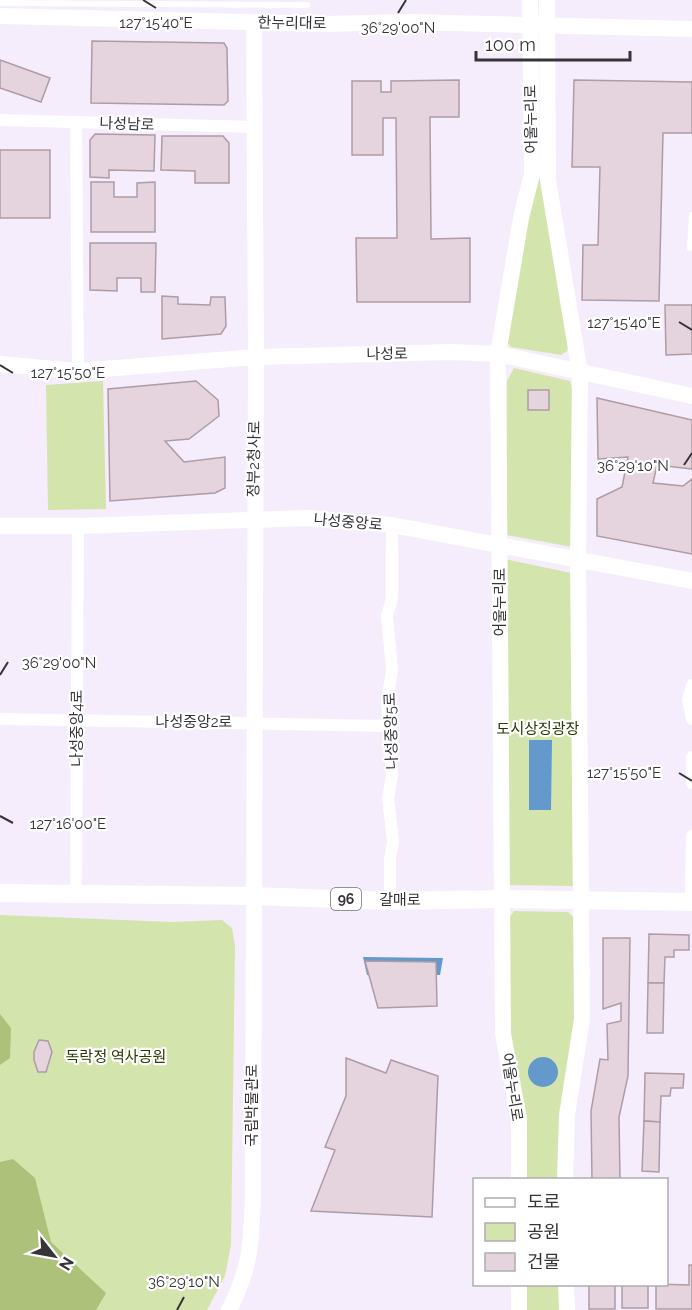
<svg xmlns="http://www.w3.org/2000/svg" width="692" height="1310" font-family="Raleway,'Noto Sans KR',sans-serif">
  <style>
    .green { fill: #d3e5ac }
    .forest { fill: #adc17b }
    .water { fill: #6499cc }
    .building { fill: #e5d4de; stroke: #ad9ca6; stroke-width: 1.5 }
    .lines { fill: none; stroke-linecap: round; stroke-linejoin: round }
    .lane { stroke: #fff; stroke-width: 6 }
    .street { stroke: #fff; stroke-width: 12 }
    .secondary { stroke: #fff; stroke-width: 16 }
    .primary { stroke: #fff; stroke-width: 18 }
    .ticks { fill: none; stroke: #363339; stroke-width: 2 }
    .labels { text-anchor: middle; stroke-width: 4.5; stroke-linejoin: round; paint-order: stroke }
    .shield { fill: #fff; stroke: #727074; stroke-width: 1.5 }
    .shield-label { font-size: 14px; font-weight: bold; fill: #363339 }
    .street-label { font-size: 15px; fill: #363339; stroke: #fff }
    .park-label { font-size: 15px; fill: #2d3903; stroke: #fff }
    .ticks-label { font-size: 15px; text-anchor: middle; fill: #363339; stroke: #fff; stroke-width: 4.5; stroke-linejoin: round; paint-order: stroke }
  </style>
  <rect width="100%" height="100%" fill="#f5ecfc"/>
  <g class="green">
    <polygon points="539,178 542,180 569,345 567,351 561,355 511,347 507,342 526,227"/>
    <polygon points="514,368 570,381 576,404 572,547 506,535 507,381"/>
    <polygon points="103,381 106,509 48,510 46,385"/>
    <polygon points="504,559 571,573 573,886 506,885"/>
    <polygon points="514,911 568,912 575,919 576,1027 562,1179 523,1179 507,1037 510,917"/>
    <polygon points="0,915 171,922 222,920 232,928 235,945 231,1245 225,1276 207,1310 0,1310"/>
    <rect x="522" y="1285" width="42" height="25"/>
  </g>
  <g class="forest">
    <polygon points="0,1014 11,1028 10,1058 0,1065"/>
    <polygon points="13,1159 35,1178 51,1242 106,1293 96,1310 0,1310 0,1162"/>
  </g>
  <g class="water">
    <polygon points="529,740 552,740 551,810 529,810"/>
    <polygon points="363,957 443,958 440,975 367,975"/>
    <circle cx="543" cy="1072" r="15"/>
  </g>
  <g class="building">
    <polygon points="92,41 224,43 227,48 228,101 224,105 91,103"/>
    <polygon points="0,60 50,78 41,102 0,88"/>
    <polygon points="459,80 459,117 430,117 431,239 470,238 470,302 357,302 356,238 397,238 396,118 383,118 383,155 352,155 352,81 381,81 381,92 391,92 391,81"/>
    <polygon points="574,80 692,82 692,133 663,133 659,301 582,300 583,245 598,245 600,167 572,167"/>
    <polygon points="95,134 155,135 154,171 109,170 109,178 90,177 90,140"/>
    <polygon points="162,136 223,136 229,143 229,183 195,183 195,171 161,170"/>
    <rect x="0" y="150" width="50" height="68"/>
    <polygon points="91,182 114,182 114,197 137,197 137,183 155,182 155,232 91,232"/>
    <polygon points="90,243 156,243 155,292 141,292 141,278 117,278 117,291 90,290"/>
    <polygon points="162,296 178,297 178,304 210,305 211,297 225,297 226,326 221,334 162,339"/>
    <polygon points="665,305 692,305 692,354 666,355"/>
    <polygon points="196,381 218,400 219,416 189,439 165,441 184,462 225,457 225,488 215,493 110,501 108,389"/>
    <rect x="528" y="390" width="21" height="20"/>
    <polygon points="597,398 692,420 692,469 657,465 653,483 683,486 692,479 692,554 597,536 597,499 622,487 628,457 598,459"/>
    <polygon points="649,934 689,935 689,950 674,950 674,957 665,957 664,983 648,983"/>
    <polygon points="603,938 630,938 628,1076 619,1117 620,1180 592,1180 591,1111 600,1059 608,1060 607,1024 621,1021 621,1003 603,1009"/>
    <polygon points="365,961 436,962 437,1006 378,1008"/>
    <polygon points="648,983 664,983 663,1033 647,1033"/>
    <polygon points="39,1040 48,1041 52,1052 46,1072 38,1072 34,1060 34,1052"/>
    <polygon points="346,1058 386,1073 391,1060 438,1076 432,1217 311,1211 335,1150 325,1147 346,1096"/>
    <polygon points="645,1073 684,1074 683,1088 671,1088 670,1096 661,1096 660,1122 644,1121"/>
    <polygon points="644,1121 660,1122 659,1172 642,1171"/>
    <polygon points="689,1265 692,1265 692,1309 656,1309 656,1284 689,1285"/>
    <rect x="589" y="1284" width="26" height="25"/>
    <rect x="622" y="1284" width="26" height="24"/>
  </g>
  <g class="lines">
    <g class="lane">
      <polyline points="0,3 307,5"/>
      <polyline points="690,248 692,215"/>
    </g>
    <g class="street">
      <polyline points="0,120 254,127"/>
      <polyline points="76,122 78,371"/>
      <polyline points="692,685 688,700 692,719"/>
      <polyline points="0,719 389,726"/>
      <polyline points="692,757 692,783"/>
      <polyline points="76,893 78,526"/>
      <polyline points="390,901 390,859 393,842 388,798 392,775 387,702 392,670 387,616 392,598 392,525"/>
      <polyline points="691,902 692,836"/>
    </g>
    <g class="secondary">
      <polyline points="547,0 548,180 580,373 578,561 582,1019 567,1115 565,1180"/>
      <polyline points="0,16 322,24 409,22 692,29"/>
      <polyline points="0,364 78,371 256,357 452,352 498,354 692,396"/>
      <polyline points="0,526 78,526 308,518 392,525 692,581"/>
      <polyline points="519,1180 519,1119 503,1034 498,354 521,218 532,174 530,0"/>
      <polyline points="566,1284 567,1310"/>
      <path d="M229,1310C251,1267 251,1244 253,1196L256,357L254,23"/>
      <polyline points="519,1310 519,1284"/>
    </g>
    <polyline class="primary" points="0,893 253,896 390,901 502,899 692,902"/>
  </g>
  <path class="ticks" d="M143,0L156,8M398,13L406,0M679,322L692,330M0,365L13,373M684,465L692,453M0,675L8,662M679,773L692,781M0,816L13,823M177,1310L184,1297"/>
  <g class="labels">
    <rect class="shield" x="331" y="888" width="30" height="22" rx="4.5"/>
    <g class="shield-label">
      <text x="346" y="904">96</text>
    </g>
    <g class="street-label">
      <text transform="translate(292 23) rotate(1)" y="5">한누리대로</text>
      <text transform="translate(531 119) rotate(-91)" y="5">어울누리로</text>
      <text transform="translate(127 124) rotate(2)" y="5">나성남로</text>
      <text transform="translate(387 354) rotate(-1)" y="5">나성로</text>
      <text transform="translate(254 459) rotate(-89)" y="5">정부2청사로</text>
      <text transform="translate(348 522) rotate(5)" y="5">나성중앙로</text>
      <text transform="translate(500 602) rotate(-90)" y="5">어울누리로</text>
      <text x="194" y="727">나성중앙2로</text>
      <text transform="translate(77 728) rotate(-90)" y="5">나성중앙4로</text>
      <text transform="translate(391 731) rotate(-92)" y="5">나성중앙5로</text>
      <text x="400" y="905">갈매로</text>
      <text transform="translate(512 1087) rotate(81)" y="5">어울누리로</text>
      <text transform="translate(252 1105) rotate(-90)" y="5">국립박물관로</text>
    </g>
    <g class="park-label">
      <text x="538" y="734">도시상징광장</text>
      <text x="116" y="1062">독락정 역사공원</text>
    </g>
  </g>
  <g class="ticks-label">
    <text x="156" y="28">127°15'40"E</text>
    <text x="398" y="33">36°29'00"N</text>
    <text x="624" y="328">127°15'40"E</text>
    <text x="68" y="378">127°15'50"E</text>
    <text x="633" y="471">36°29'10"N</text>
    <text x="59" y="668">36°29'00"N</text>
    <text x="624" y="778">127°15'50"E</text>
    <text x="68" y="829">127°16'00"E</text>
    <text x="184" y="1287">36°29'10"N</text>
  </g>
  <rect x="473" y="1178" width="195" height="108" fill="#ffffff" stroke="#afadb0" stroke-width="1.5"/>
  <rect x="485" y="1198" width="30" height="9" fill="#ffffff" stroke="#afadb0" stroke-width="1.5"/>
  <text x="527" y="1208" font-size="18" fill="#363339">도로</text>
  <rect x="485" y="1223" width="30" height="18" fill="#d3e5ac" stroke="#afadb0" stroke-width="1.5"/>
  <text x="527" y="1238" font-size="18" fill="#363339">공원</text>
  <rect x="485" y="1253" width="30" height="18" fill="#e5d4de" stroke="#afadb0" stroke-width="1.5"/>
  <text x="527" y="1268" font-size="18" fill="#363339">건물</text>
  <g transform="translate(54 1256) rotate(121)" stroke="#ffffff" stroke-width="4.5" paint-order="stroke">
  <path d="M0-4.5L10 22L0 15L-10 22Z" fill="#363339"/>
  <text y="-9" font-size="16" font-weight="bold" text-anchor="middle" fill="#363339">N</text>
  </g>
  <path d="M476 51v9h154v-9" fill="none" stroke="#363339" stroke-width="3"/>
  <text x="485" y="51" font-size="18" fill="#363339" stroke="#ffffff" stroke-width="4.5" paint-order="stroke">100 m</text>
</svg>
